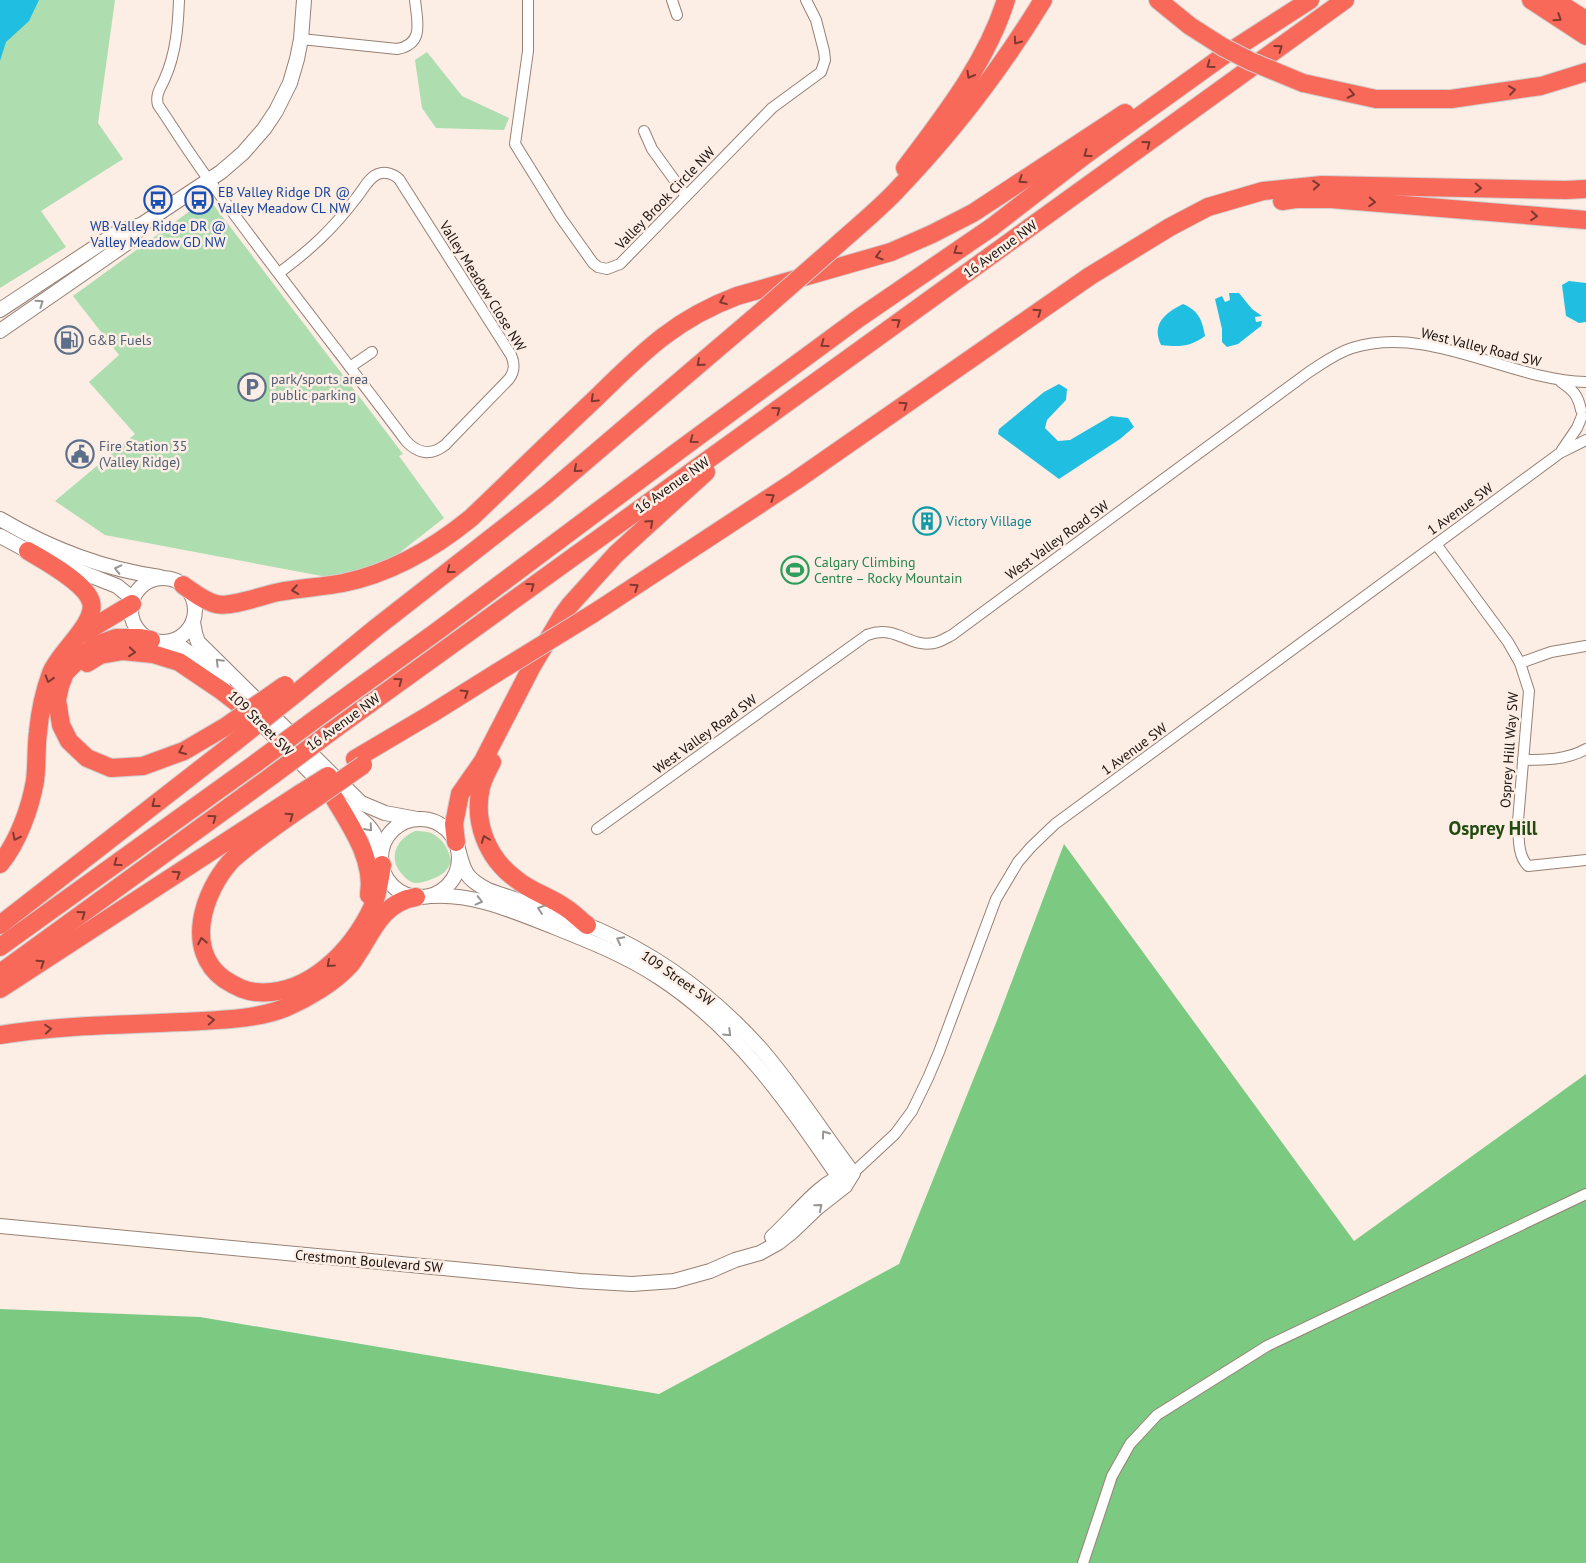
<svg xmlns="http://www.w3.org/2000/svg" width="1586" height="1563" font-family="'PT Sans',sans-serif">
  <style>
    .green { fill: #aeddaf }
    .forest { fill: #7cca82 }
    .water { fill: #20bfe1 }
    .lines { fill: none; stroke-linecap: round; stroke-linejoin: round }
    .street-casing { stroke: #978074; stroke-width: 12 }
    .secondary-casing { stroke: #978074; stroke-width: 16 }
    .highway-casing { stroke: #d1cfce; stroke-width: 20 }
    .street { stroke: #fff; stroke-width: 10 }
    .secondary { stroke: #fff; stroke-width: 14 }
    .highway { stroke: #f9695a; stroke-width: 18 }
    .highway-bridge-casing { stroke: #d1cfce; stroke-width: 20; stroke-linecap: butt }
    .highway-bridge { stroke: #f9695a; stroke-width: 18 }
    .oneway { stroke: #7e392f }
    .oneway2 { stroke: #989492 }
    .labels { text-anchor: middle; stroke-width: 5; stroke-linejoin: round; paint-order: stroke }
    .transit-label { font-size: 14px; fill: #164399; stroke: #fcede5; text-anchor: start }
    .street-label { font-size: 14px; fill: #19110c; stroke: #fcede5 }
    .service-label { font-size: 14px; fill: #4e5e75; stroke: #fcede5; text-anchor: start }
    .culture-label { font-size: 14px; fill: #0d838f; stroke: #fcede5; text-anchor: start }
    .leisure-label { font-size: 14px; fill: #27864d; stroke: #fcede5; text-anchor: start }
    .district-label { font-size: 19px; font-weight: bold; fill: #224b0f; stroke: #fcede5 }
  </style>
  <rect width="100%" height="100%" fill="#fcede5"/>
  <g class="green">
    <polygon points="0,0 115,0 98,123 123,159 41,211 66,247 0,288"/>
    <polygon points="427,52 462,96 509,118 504,130 436,128 422,108 415,60"/>
    <polygon points="201,203 212,203 403,454 399,456 444,518 398,554 364,573 327,577 105,535 55,501 135,434 89,382 119,355 73,296"/>
    <path d="M415,831C419,831 423,831 427,832C440,834 449,849 451,861C448,871 441,876 432,879C427,881 421,883 416,883C411,883 406,879 403,875C387,859 396,839 415,831Z"/>
  </g>
  <polygon class="forest" points="1064,844 1354,1241 1586,1074 1586,1563 0,1563 0,1309 200,1317 659,1394 899,1264 996,1023"/>
  <g class="water">
    <polygon points="0,0 39,0 29,21 6,42 0,61"/>
    <polygon points="1569,281 1586,283 1586,322 1579,323 1566,316 1562,285"/>
    <polygon points="1229,293 1239,293 1252,309 1262,316 1255,317 1256,322 1262,321 1261,326 1238,344 1227,347 1222,342 1222,329 1215,299 1222,296 1225,302 1230,300"/>
    <path d="M1183,304C1199,311 1202,320 1205,336C1190,347 1179,347 1161,345C1151,324 1165,313 1183,304Z"/>
    <polygon points="1059,384 1067,389 1066,400 1047,420 1045,428 1058,441 1070,440 1111,416 1128,418 1134,427 1120,439 1059,479 998,434 999,429 1044,392"/>
  </g>
  <g class="lines">
    <g class="street-casing">
      <g id="street">
        <path d="M179,0C178,27 176,53 165,78C161,88 155,94 158,105C175,130 191,156 209,180C273,269 341,354 406,441C418,454 431,456 445,445L509,379C515,371 515,364 511,355L399,179C394,174 385,171 378,174C369,177 363,190 357,197C333,229 311,249 279,273"/>
        <polyline points="528,0 528,51 515,144 561,218 593,263 598,267 607,269 620,264 772,108 821,72 825,60 824,51 816,20 806,0"/>
        <polyline points="672,0 677,15"/>
        <path d="M301,39L397,49C425,44 417,21 415,0"/>
        <polyline points="644,131 652,149 686,196"/>
        <polyline points="350,367 372,352"/>
        <path d="M1561,382C1573,390 1578,395 1581,410"/>
        <polyline points="1562,450 1577,428 1582,416"/>
        <path d="M1436,544L1508,642L1520,663L1529,691L1518,821C1519,836 1517,855 1528,866L1586,860"/>
        <polyline points="1520,663 1551,652 1586,646"/>
        <path d="M1523,760C1544,760 1567,760 1586,749"/>
        <path d="M597,829L867,635C897,624 908,648 934,643C940,642 946,638 952,635L1309,372C1323,363 1336,353 1352,348C1430,324 1508,380 1586,382"/>
        <polyline points="853,1173 895,1134 912,1111 928,1078 939,1052 996,899 1018,862 1031,847 1055,824 1560,453 1586,440"/>
        <polyline points="1083,1563 1112,1476 1130,1444 1157,1415 1267,1346 1586,1194"/>
      </g>
    </g>
    <g class="secondary-casing">
      <g id="secondary">
        <polyline points="0,310 118,232 141,225 221,172 243,153 264,129 276,111 290,83 297,59 301,39 304,0"/>
        <polyline points="0,331 130,241 141,225"/>
        <path d="M0,519C49,548 103,569 160,577"/>
        <polyline points="0,536 28,551 117,586 133,599"/>
        <circle cx="163" cy="610" r="32"/>
        <polyline points="193,622 195,633 198,642 361,803 385,813 417,819"/>
        <polyline points="168,642 181,647 194,656 223,685"/>
        <polyline points="253,715 326,788"/>
        <path d="M343,805C353,815 369,822 375,836C378,843 380,851 381,859"/>
        <circle cx="420" cy="858" r="39"/>
        <path d="M458,849C464,872 466,879 488,890C525,903 563,914 599,930C660,957 715,998 760,1048C794,1087 822,1132 853,1173"/>
        <path d="M431,896C470,893 508,909 544,923C584,939 624,954 660,978C740,1030 792,1109 845,1186"/>
        <polyline points="0,1226 580,1281 632,1284 674,1281 710,1271 735,1260 760,1253 778,1243 792,1232 817,1208 845,1186 853,1173"/>
        <path d="M772,1237C792,1220 821,1180 846,1175"/>
      </g>
    </g>
    <g class="highway-casing">
      <g id="highway">
        <polyline points="1158,0 1190,26"/>
        <polyline points="1531,0 1586,36"/>
        <polyline points="1554,0 1586,20"/>
        <polyline points="1303,83 1376,99 1451,99 1541,86 1586,72"/>
        <path d="M905,168C944,116 986,63 1006,0"/>
        <polyline points="1282,201 1296,199 1331,199 1586,220"/>
        <path d="M837,245C857,227 878,210 896,191C952,133 1001,69 1043,0"/>
        <path d="M183,585C193,592 204,601 216,604C230,608 263,595 279,592C300,588 322,587 343,583C392,573 433,549 471,518C512,479 552,439 594,400C641,354 673,320 737,296L891,252L932,234L973,213L1125,113"/>
        <polyline points="594,613 795,481 1090,276 1170,227 1208,207 1263,191 1322,185 1566,190 1586,189"/>
        <polyline points="82,634 132,604"/>
        <polyline points="151,640 139,638 116,638 99,644 85,653 65,673 60,686 57,700 61,725 69,741 87,758 111,768 143,766 184,751 225,727"/>
        <polyline points="87,663 100,655 123,651 153,654 179,662 222,691 257,718"/>
        <polyline points="294,695 377,627 546,495 764,309"/>
        <polyline points="318,717 436,632 677,452 859,318 992,227 1084,156 1223,56 1310,0"/>
        <path d="M332,731C669,486 1008,245 1345,0"/>
        <polyline points="355,759 431,714 498,672"/>
        <path d="M492,762C488,770 483,779 481,787C473,822 487,858 516,879C530,891 548,896 563,906C572,911 579,919 587,925"/>
        <path d="M331,793C349,823 375,859 369,895"/>
        <path d="M310,802C288,817 266,832 245,849C240,853 235,857 231,861C203,892 184,950 224,979C233,985 243,991 255,992C308,997 352,951 373,906C378,893 380,879 382,865"/>
        <polyline points="456,842 454,824 460,794 483,761 531,668 562,616 570,605 616,554 706,472"/>
        <path d="M0,864C18,842 30,809 35,781C37,765 36,748 38,732C40,711 44,692 51,673C59,652 97,623 91,602C86,583 45,561 28,551"/>
        <polyline points="0,925 235,742"/>
        <polyline points="0,947 256,763"/>
        <polyline points="0,973 273,775"/>
        <polyline points="0,989 301,793"/>
        <path d="M0,1035C60,1025 121,1025 182,1022C214,1020 258,1020 287,1007C308,998 335,982 350,965C354,961 357,954 361,949C375,925 386,902 416,897"/>
      </g>
    </g>
    <use href="#street" class="street"/>
    <use href="#secondary" class="secondary"/>
    <use href="#highway" class="highway"/>
    <g class="highway-bridge-casing">
      <g id="highway-bridge">
        <polyline points="1190,26 1223,47 1250,61 1303,83"/>
        <polyline points="764,309 837,245"/>
        <polyline points="498,672 594,613"/>
        <polyline points="225,727 285,685"/>
        <polyline points="235,742 294,695"/>
        <polyline points="256,763 318,717"/>
        <polyline points="273,775 332,731"/>
        <polyline points="301,793 328,776"/>
        <polyline points="310,802 363,765"/>
      </g>
    </g>
    <use href="#highway-bridge" class="highway-bridge"/>
  </g>
  <defs><path id="oneway-chevron" d="M-2-3.5L2.5 0L-2 3.5" fill="none" stroke-width="1.6" stroke-linecap="round" stroke-linejoin="round" transform="scale(1.25)"/></defs>
  <g class="oneway">
    <use href="#oneway-chevron" transform="translate(1558 18) rotate(33)"/>
    <use href="#oneway-chevron" transform="translate(1017 41) rotate(125)"/>
    <use href="#oneway-chevron" transform="translate(1279 48) rotate(-36)"/>
    <use href="#oneway-chevron" transform="translate(1210 65) rotate(144)"/>
    <use href="#oneway-chevron" transform="translate(970 75) rotate(120)"/>
    <use href="#oneway-chevron" transform="translate(1512 90) rotate(-8)"/>
    <use href="#oneway-chevron" transform="translate(1351 94) rotate(12)"/>
    <use href="#oneway-chevron" transform="translate(1147 144) rotate(-36)"/>
    <use href="#oneway-chevron" transform="translate(1087 154) rotate(144)"/>
    <use href="#oneway-chevron" transform="translate(1022 180) rotate(146)"/>
    <use href="#oneway-chevron" transform="translate(1316 185) rotate(-5)"/>
    <use href="#oneway-chevron" transform="translate(1478 188) rotate(2)"/>
    <use href="#oneway-chevron" transform="translate(1372 202) rotate(4)"/>
    <use href="#oneway-chevron" transform="translate(1534 216) rotate(5)"/>
    <use href="#oneway-chevron" transform="translate(957 251) rotate(146)"/>
    <use href="#oneway-chevron" transform="translate(879 256) rotate(163)"/>
    <use href="#oneway-chevron" transform="translate(723 301) rotate(158)"/>
    <use href="#oneway-chevron" transform="translate(1038 312) rotate(-35)"/>
    <use href="#oneway-chevron" transform="translate(897 322) rotate(-36)"/>
    <use href="#oneway-chevron" transform="translate(824 344) rotate(144)"/>
    <use href="#oneway-chevron" transform="translate(700 363) rotate(139)"/>
    <use href="#oneway-chevron" transform="translate(594 399) rotate(136)"/>
    <use href="#oneway-chevron" transform="translate(904 405) rotate(-35)"/>
    <use href="#oneway-chevron" transform="translate(777 410) rotate(-36)"/>
    <use href="#oneway-chevron" transform="translate(693 440) rotate(144)"/>
    <use href="#oneway-chevron" transform="translate(577 469) rotate(139)"/>
    <use href="#oneway-chevron" transform="translate(771 497) rotate(-34)"/>
    <use href="#oneway-chevron" transform="translate(650 523) rotate(-42)"/>
    <use href="#oneway-chevron" transform="translate(450 570) rotate(142)"/>
    <use href="#oneway-chevron" transform="translate(531 586) rotate(-36)"/>
    <use href="#oneway-chevron" transform="translate(635 587) rotate(-33)"/>
    <use href="#oneway-chevron" transform="translate(295 590) rotate(172)"/>
    <use href="#oneway-chevron" transform="translate(132 652) rotate(5)"/>
    <use href="#oneway-chevron" transform="translate(49 679) rotate(107)"/>
    <use href="#oneway-chevron" transform="translate(399 681) rotate(-36)"/>
    <use href="#oneway-chevron" transform="translate(465 693) rotate(-32)"/>
    <use href="#oneway-chevron" transform="translate(182 751) rotate(155)"/>
    <use href="#oneway-chevron" transform="translate(155 804) rotate(142)"/>
    <use href="#oneway-chevron" transform="translate(290 816) rotate(-35)"/>
    <use href="#oneway-chevron" transform="translate(213 818) rotate(-36)"/>
    <use href="#oneway-chevron" transform="translate(16 837) rotate(116)"/>
    <use href="#oneway-chevron" transform="translate(485 839) rotate(-111)"/>
    <use href="#oneway-chevron" transform="translate(117 863) rotate(144)"/>
    <use href="#oneway-chevron" transform="translate(177 874) rotate(-33)"/>
    <use href="#oneway-chevron" transform="translate(82 914) rotate(-36)"/>
    <use href="#oneway-chevron" transform="translate(202 941) rotate(-101)"/>
    <use href="#oneway-chevron" transform="translate(41 963) rotate(-33)"/>
    <use href="#oneway-chevron" transform="translate(330 964) rotate(138)"/>
    <use href="#oneway-chevron" transform="translate(211 1020) rotate(-4)"/>
    <use href="#oneway-chevron" transform="translate(48 1029) rotate(-5)"/>
  </g>
  <g class="oneway2">
    <use href="#oneway-chevron" transform="translate(40 303) rotate(-34)"/>
    <use href="#oneway-chevron" transform="translate(118 569) rotate(-166)"/>
    <use href="#oneway-chevron" transform="translate(219 662) rotate(-135)"/>
    <use href="#oneway-chevron" transform="translate(369 828) rotate(49)"/>
    <use href="#oneway-chevron" transform="translate(479 901) rotate(14)"/>
    <use href="#oneway-chevron" transform="translate(541 909) rotate(-161)"/>
    <use href="#oneway-chevron" transform="translate(620 940) rotate(-152)"/>
    <use href="#oneway-chevron" transform="translate(728 1033) rotate(44)"/>
    <use href="#oneway-chevron" transform="translate(825 1134) rotate(-126)"/>
    <use href="#oneway-chevron" transform="translate(819 1207) rotate(-40)"/>
  </g>
  <defs>
    <g id="bus-ring" transform="scale(1.4375)"><circle r="9.5" fill="#fcede5" stroke="#1a4fb4" stroke-width="1.5"/><path d="M-5-6H5V4H4V6H2V4H-2V6H-4V4H-5ZM-3.5-4V0h7V-4ZM-3.5 1.2v1.5H-2V1.2ZM2 1.2v1.5H3.5V1.2Z" fill="#1a4fb4"/></g>
    <g id="fuel-ring" transform="scale(1.4375)"><circle r="9.5" fill="#fcede5" stroke="#5c6f8a" stroke-width="1.5"/><path d="M-5.5-6h7V0h2V4h1.3V-2.5L3-4.5l.8-.8L6-3V5H2.5V1h-1V6h-7ZM-4.2-4.7v3.2H.2V-4.7Z" fill="#5c6f8a"/></g>
    <g id="parking-ring" transform="scale(1.4375)"><circle r="9.5" fill="#fcede5" stroke="#5c6f8a" stroke-width="1.5"/><path d="M-3.5-5.5H1a3.5 3.5 0 0 1 0 7H-1V5.5H-3.5ZM-1-3.4V-.6H.8a1.4 1.4 0 0 0 0-2.8Z" fill="#5c6f8a"/></g>
    <g id="civic-ring" transform="scale(1.4375)"><circle r="9.5" fill="#fcede5" stroke="#5c6f8a" stroke-width="1.5"/><path d="M-.6-6.5H3V-4.5H.6V-3L4-1V1h2V6H-6V1h2V-1L-.6-3ZM-1.2 2.5V6h2.4V2.5Z" fill="#5c6f8a"/></g>
    <g id="building-ring" transform="scale(1.4375)"><circle r="9.5" fill="#fcede5" stroke="#0f9aa8" stroke-width="1.5"/><path d="M-4-6H4V6H1V3H-1V6H-4ZM-2.5-4.3h1.7v1.8h-1.7ZM.8-4.3h1.7v1.8H.8ZM-2.5-1h1.7V.8h-1.7ZM.8-1h1.7V.8H.8Z" fill="#0f9aa8"/></g>
    <g id="stadium-ring" transform="scale(1.4375)"><circle r="9.5" fill="#fcede5" stroke="#2e9e5b" stroke-width="1.5"/><path d="M0-5a6.5 5 0 1 0 0 10a6.5 5 0 1 0 0-10ZM-3.5-1.8h7v3.6h-7Z" fill="#2e9e5b"/></g>
  </defs>
  <g fill-rule="evenodd">
    <use href="#bus-ring" x="158" y="200"/>
    <use href="#bus-ring" x="199" y="200"/>
    <use href="#fuel-ring" x="69" y="340"/>
    <use href="#parking-ring" x="252" y="387"/>
    <use href="#civic-ring" x="80" y="454"/>
    <use href="#building-ring" x="927" y="521"/>
    <use href="#stadium-ring" x="795" y="570"/>
  </g>
  <g class="labels">
    <g class="transit-label">
      <text x="218" y="197">EB Valley Ridge DR @<tspan x="218" dy="16">Valley Meadow CL NW</tspan></text>
      <text x="158" y="231" text-anchor="middle">WB Valley Ridge DR @<tspan x="158" dy="16">Valley Meadow GD NW</tspan></text>
    </g>
    <g class="street-label">
      <text transform="translate(665 198) rotate(-46)" y="5">Valley Brook Circle NW</text>
      <text transform="translate(1000 249) rotate(-36)" y="5">16 Avenue NW</text>
      <text transform="translate(483 286) rotate(58)" y="5">Valley Meadow Close NW</text>
      <text transform="translate(1481 347) rotate(14)" y="5">West Valley Road SW</text>
      <text transform="translate(672 485) rotate(-35)" y="5">16 Avenue NW</text>
      <text transform="translate(1460 509) rotate(-36)" y="5">1 Avenue SW</text>
      <text transform="translate(1057 540) rotate(-36)" y="5">West Valley Road SW</text>
      <text transform="translate(343 722) rotate(-36)" y="5">16 Avenue NW</text>
      <text transform="translate(261 723) rotate(45)" y="5">109 Street SW</text>
      <text transform="translate(705 734) rotate(-36)" y="5">West Valley Road SW</text>
      <text transform="translate(1134 749) rotate(-36)" y="5">1 Avenue SW</text>
      <text transform="translate(1509 750) rotate(-86)" y="5">Osprey Hill Way SW</text>
      <text transform="translate(678 978) rotate(35)" y="5">109 Street SW</text>
      <text transform="translate(369 1261) rotate(5)" y="5">Crestmont Boulevard SW</text>
    </g>
    <g class="service-label">
      <text x="88" y="345">G&amp;B Fuels</text>
      <text x="271" y="384">park/sports area<tspan x="271" dy="16">public parking</tspan></text>
      <text x="99" y="451">Fire Station 35<tspan x="99" dy="16">(Valley Ridge)</tspan></text>
    </g>
    <g class="culture-label">
      <text x="946" y="526">Victory Village</text>
    </g>
    <g class="leisure-label">
      <text x="814" y="567">Calgary Climbing<tspan x="814" dy="16">Centre – Rocky Mountain</tspan></text>
    </g>
    <g class="district-label">
      <text x="1493" y="835">Osprey Hill</text>
    </g>
  </g>
</svg>
